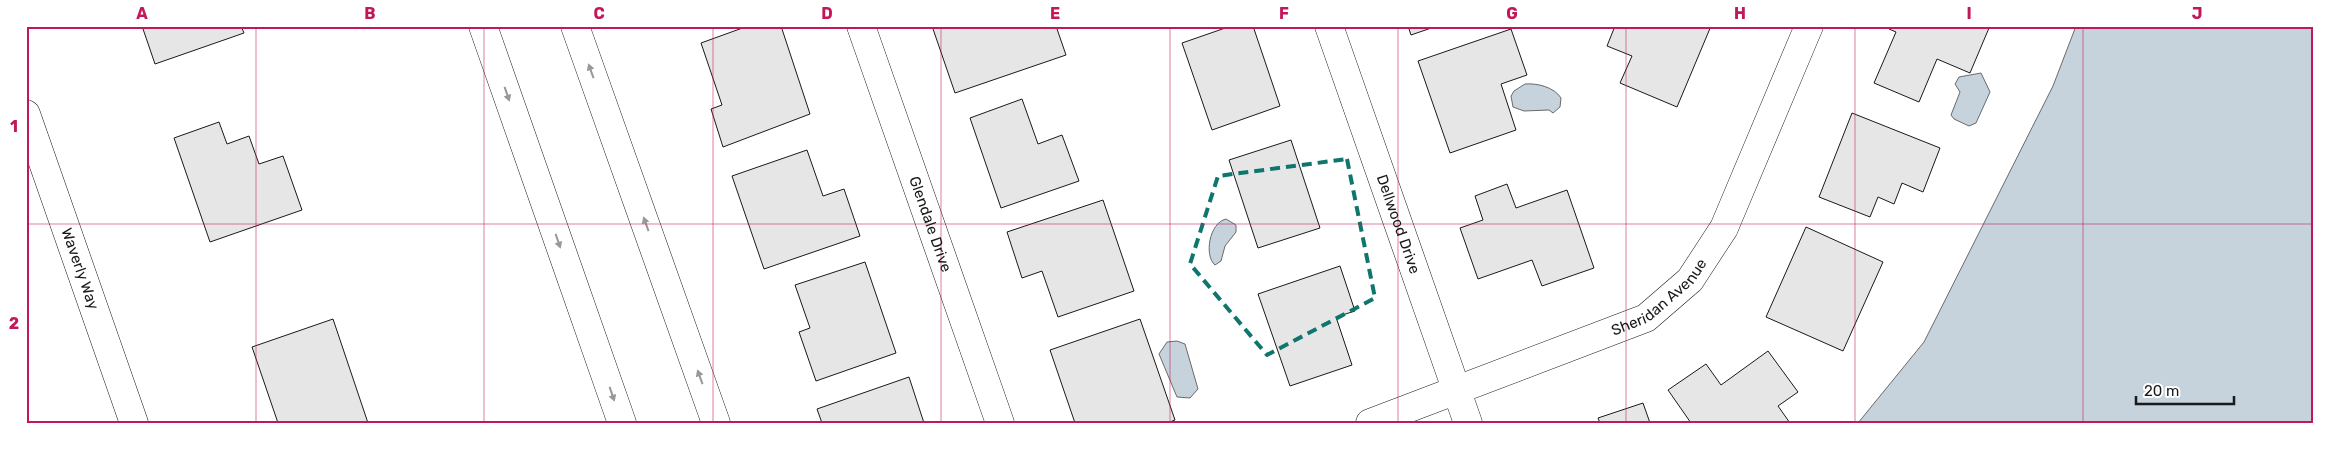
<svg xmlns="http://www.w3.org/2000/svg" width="2339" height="449" font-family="Rubik,sans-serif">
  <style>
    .water { fill: #c6d2dc; stroke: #6a6a6a }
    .building { fill: #e6e6e6; stroke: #1a1a1a }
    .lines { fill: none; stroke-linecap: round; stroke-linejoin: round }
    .street-casing { stroke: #1a1a1a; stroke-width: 29 }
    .primary-casing { stroke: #1a1a1a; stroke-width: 29 }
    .street { stroke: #fff; stroke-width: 28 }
    .primary { stroke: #fff; stroke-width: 28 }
    .oneway { fill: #989898 }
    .marked { fill: none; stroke: #0f766e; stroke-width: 4; stroke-dasharray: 10 6; stroke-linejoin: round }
    .grid { fill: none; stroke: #c2185b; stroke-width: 1; stroke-opacity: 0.55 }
    .labels { text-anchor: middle; stroke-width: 4; stroke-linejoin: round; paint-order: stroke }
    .street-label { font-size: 15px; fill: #1a1a1a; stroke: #fff }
    .neatline { fill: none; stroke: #c2185b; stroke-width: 2 }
    .grid-label { font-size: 16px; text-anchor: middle; font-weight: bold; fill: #c2185b }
  </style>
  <rect width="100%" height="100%" fill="#fff"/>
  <g class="water">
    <polygon points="2076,26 2313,26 2313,423 1858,423 1924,342 2053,86"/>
    <polygon points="1981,73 1990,92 1976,123 1969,126 1954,119 1951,115 1960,92 1955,84 1959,77"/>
    <path d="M1525,84C1537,83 1554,87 1561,98L1560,107L1553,113L1549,110L1524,111L1513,107L1511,96L1514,91Z"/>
    <path d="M1226,219L1236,225V232L1225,246L1221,261L1215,265C1204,256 1209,223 1226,219Z"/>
    <polygon points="1177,341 1185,344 1198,389 1190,398 1177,397 1159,354 1167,342"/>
  </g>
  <g class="building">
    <polygon points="142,26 241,26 244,33 155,64"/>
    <polygon points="748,26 781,26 810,114 723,147 711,109 722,105 701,43"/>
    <polygon points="932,26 1056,26 1066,55 955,93"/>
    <polygon points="1231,26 1253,26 1280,106 1212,130 1182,43"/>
    <polygon points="1408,26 1437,26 1411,35"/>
    <polygon points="1615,26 1711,26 1677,107 1620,83 1632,56 1607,46"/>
    <polygon points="1890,26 1984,26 1989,28 1970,73 1937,59 1919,102 1874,83 1896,32 1889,29"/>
    <polygon points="1511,29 1527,75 1501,84 1516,130 1450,153 1418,61"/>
    <polygon points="1022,99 1038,144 1062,135 1079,181 1001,208 970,118"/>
    <polygon points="1852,113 1940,148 1923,192 1902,183 1894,204 1878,197 1870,217 1819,197"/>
    <polygon points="219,122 227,144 249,136 259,164 283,156 302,210 210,242 174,138"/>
    <polygon points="1291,140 1320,228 1258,248 1229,160"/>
    <polygon points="807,150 823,196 844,189 860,236 764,269 732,176"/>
    <polygon points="1507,184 1516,208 1567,190 1594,268 1542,286 1532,260 1478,279 1460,228 1483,220 1475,196"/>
    <polygon points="1103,200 1134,291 1058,317 1042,271 1022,278 1007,232"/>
    <polygon points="1806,227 1883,262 1843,351 1766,317"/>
    <polygon points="865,262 896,353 816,381 799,332 810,328 795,285"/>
    <polygon points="1340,266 1355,311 1336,317 1352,365 1290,386 1258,294"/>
    <polygon points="333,319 368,423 278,423 252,347"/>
    <polygon points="1140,319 1175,420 1167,423 1075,423 1050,350"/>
    <polygon points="1768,351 1798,392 1778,406 1790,423 1691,423 1668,390 1706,364 1721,385"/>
    <polygon points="909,377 924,423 822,423 817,409"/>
    <polygon points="1643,403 1650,423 1600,423 1598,418"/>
  </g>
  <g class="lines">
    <g class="street-casing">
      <g id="street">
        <path id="s1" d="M861,26L1000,423"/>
        <path id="s2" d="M1329,26L1468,423"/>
        <path id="s3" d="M26,114L134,423"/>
        <path id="s4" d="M1370,423L1646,318L1690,280L1724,228L1809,26"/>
      </g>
    </g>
    <g class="primary-casing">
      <g id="primary">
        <polyline points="483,26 622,423"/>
        <polyline points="575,26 716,423"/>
      </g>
    </g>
    <use href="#street" class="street"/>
    <use href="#primary" class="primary"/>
  </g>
  <defs><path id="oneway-solid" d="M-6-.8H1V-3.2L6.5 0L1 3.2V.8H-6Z" transform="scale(1.25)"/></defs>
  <g class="oneway">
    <use href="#oneway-solid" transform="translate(591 71) rotate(-110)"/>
    <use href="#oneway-solid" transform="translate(507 94) rotate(71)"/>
    <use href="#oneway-solid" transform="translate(646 224) rotate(-110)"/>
    <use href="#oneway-solid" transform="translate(558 241) rotate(71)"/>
    <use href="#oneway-solid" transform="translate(700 377) rotate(-110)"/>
    <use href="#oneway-solid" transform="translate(612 394) rotate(71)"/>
  </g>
  <path class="marked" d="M1347,159L1375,298L1267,355L1190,264L1218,176Z"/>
  <path class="grid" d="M256,26V423M484,26V423M713,26V423M941,26V423M1170,26V423M1398,26V423M1626,26V423M1855,26V423M2083,26V423M26,224H2313"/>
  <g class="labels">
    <g class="street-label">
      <text dy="5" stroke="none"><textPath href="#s1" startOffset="210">Glendale Drive</textPath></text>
      <text dy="5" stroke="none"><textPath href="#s2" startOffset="210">Dellwood Drive</textPath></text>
      <text dy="5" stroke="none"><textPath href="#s3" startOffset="164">Waverly Way</textPath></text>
      <text dy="5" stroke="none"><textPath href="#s4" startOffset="318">Sheridan Avenue</textPath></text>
    </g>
  </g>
  <rect width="2339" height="449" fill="none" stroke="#ffffff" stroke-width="55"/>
  <path d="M2136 396v8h98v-8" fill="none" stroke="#1a1a1a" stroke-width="2.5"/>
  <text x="2144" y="396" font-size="15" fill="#1a1a1a" stroke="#ffffff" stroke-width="4" paint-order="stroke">20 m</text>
  <rect x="28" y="28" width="2284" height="394" class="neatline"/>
  <g class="grid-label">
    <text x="142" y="19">A</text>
    <text x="370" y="19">B</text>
    <text x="599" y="19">C</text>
    <text x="827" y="19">D</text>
    <text x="1055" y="19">E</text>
    <text x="1284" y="19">F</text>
    <text x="1512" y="19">G</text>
    <text x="1740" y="19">H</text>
    <text x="1969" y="19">I</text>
    <text x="2197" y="19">J</text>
    <text x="14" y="132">1</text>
    <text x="14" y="329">2</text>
  </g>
</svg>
